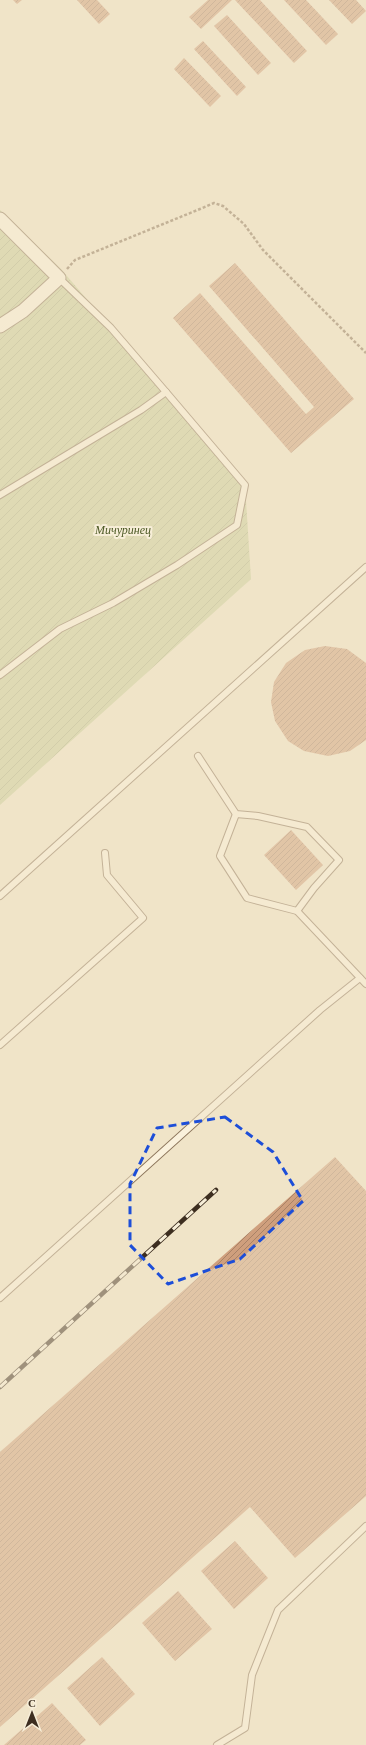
<svg xmlns="http://www.w3.org/2000/svg" width="366" height="1745" font-family="'Crimson Pro',serif">
  <style>
    .garden { fill: url(#garden-furrows) }
    .building { fill: url(#building-hatch) }
    .lines { fill: none; stroke-linecap: round; stroke-linejoin: round }
    .lane-casing { stroke: #8d765c; stroke-width: 8 }
    .street-casing { stroke: #8d765c; stroke-width: 15 }
    .path { stroke: #8d765c; stroke-width: 2.5; stroke-dasharray: 3 2; stroke-linecap: butt }
    .lane { stroke: #faf1dc; stroke-width: 6 }
    .street { stroke: #faf1dc; stroke-width: 13 }
    .rail-casing { stroke: #3d2e20; stroke-width: 4.5 }
    .rail { stroke: #f7eed8; stroke-width: 3; stroke-dasharray: 9; stroke-linecap: butt }
    .marked { fill: none; stroke: #1d4ed8; stroke-width: 3; stroke-dasharray: 8 5; stroke-linejoin: round }
    .labels { text-anchor: middle; stroke-width: 4; stroke-linejoin: round; paint-order: stroke }
    .park-label { font-size: 12px; font-style: italic; fill: #4d5a26; stroke: #f7eed8 }
  </style>
  <defs>
    <pattern id="garden-furrows" width="10" height="10" patternUnits="userSpaceOnUse"><rect width="10" height="10" fill="#c9cf9b"/><path d="M-1 1l2-2M0 10L10 0M9 11l2-2" fill="none" stroke="#aeb285"/></pattern>
    <pattern id="building-hatch" width="6" height="6" patternUnits="userSpaceOnUse"><rect width="6" height="6" fill="#cf9f7d"/><path d="M-1 1l2-2M0 6l6-6M5 7l2-2" fill="none" stroke="#a98266"/></pattern>
  </defs>
  <rect width="100%" height="100%" fill="#f0e4c8"/>
  <polygon class="garden" points="0,210 61,269 245,485 251,579 0,805"/>
  <g class="building">
    <polygon points="13,0 22,0 17,4"/>
    <polygon points="77,0 97,0 110,14 99,24"/>
    <polygon points="208,0 232,0 201,29 189,17"/>
    <polygon points="235,0 260,0 307,51 294,63"/>
    <polygon points="284,0 306,0 338,34 326,45"/>
    <polygon points="329,0 356,0 366,11 352,24"/>
    <polygon points="227,15 271,63 258,75 214,26"/>
    <polygon points="203,41 246,87 237,96 194,49"/>
    <polygon points="184,58 221,96 210,107 174,69"/>
    <polygon points="235,263 354,399 291,453 173,318 200,293 306,414 314,407 209,286"/>
    <polygon points="325,646 347,649 366,663 366,740 350,751 328,756 304,751 288,741 275,721 271,702 274,682 286,663 305,650"/>
    <polygon points="291,830 323,865 296,890 264,855"/>
    <polygon points="335,1157 366,1191 366,1496 295,1558 250,1507 0,1727 0,1452"/>
    <polygon points="235,1541 268,1578 234,1609 201,1571"/>
    <polygon points="178,1591 212,1629 175,1661 142,1623"/>
    <polygon points="102,1657 135,1694 100,1726 67,1688"/>
    <polygon points="52,1703 86,1740 80,1745 4,1745"/>
  </g>
  <g class="lines">
    <g class="lane-casing">
      <g id="lane">
        <polyline points="0,495 141,410 166,392 111,328 59,278"/>
        <polyline points="0,675 60,629 113,603 177,565 237,525 245,485 166,392"/>
        <polyline points="198,756 236,814 258,816 307,827 339,860 314,888 297,911"/>
        <polyline points="236,814 220,856 247,898 297,911 366,984"/>
        <polyline points="0,896 366,567"/>
        <polyline points="0,1045 143,918 107,875 105,853"/>
        <polyline points="0,1298 320,1010 360,978"/>
        <polyline points="217,1745 245,1728 252,1675 278,1610 366,1526"/>
      </g>
    </g>
    <g class="street-casing">
      <polyline id="street" points="0,219 59,278 23,311 0,326"/>
    </g>
    <polyline class="path" points="67,269 75,260 200,209 214,203 223,206 244,224 263,250 366,353"/>
    <use href="#lane" class="lane"/>
    <use href="#street" class="street"/>
    <g class="rail-casing">
      <polyline id="rail" points="0,1387 216,1190"/>
    </g>
    <use href="#rail" class="rail"/>
  </g>
  <path d="M0 0H366V1745H0ZM225,1117L273,1152L303,1201L240,1259L168,1284L130,1245V1184L157,1128Z" fill="#f0e4c8" fill-opacity=".55" fill-rule="evenodd"/>
  <path class="marked" d="M225,1117L273,1152L303,1201L240,1259L168,1284L130,1245V1184L157,1128Z"/>
  <g class="labels">
    <g class="park-label">
      <text x="123" y="534">Мичуринец</text>
    </g>
  </g>
  <g transform="translate(32 1713)" stroke="#f7eed8" stroke-width="3" paint-order="stroke">
  <path d="M0-3L7 15L0 10L-7 15Z" fill="#3d2e20"/>
  <text y="-6" font-size="11" font-weight="bold" text-anchor="middle" fill="#3d2e20">С</text>
  </g>
</svg>
